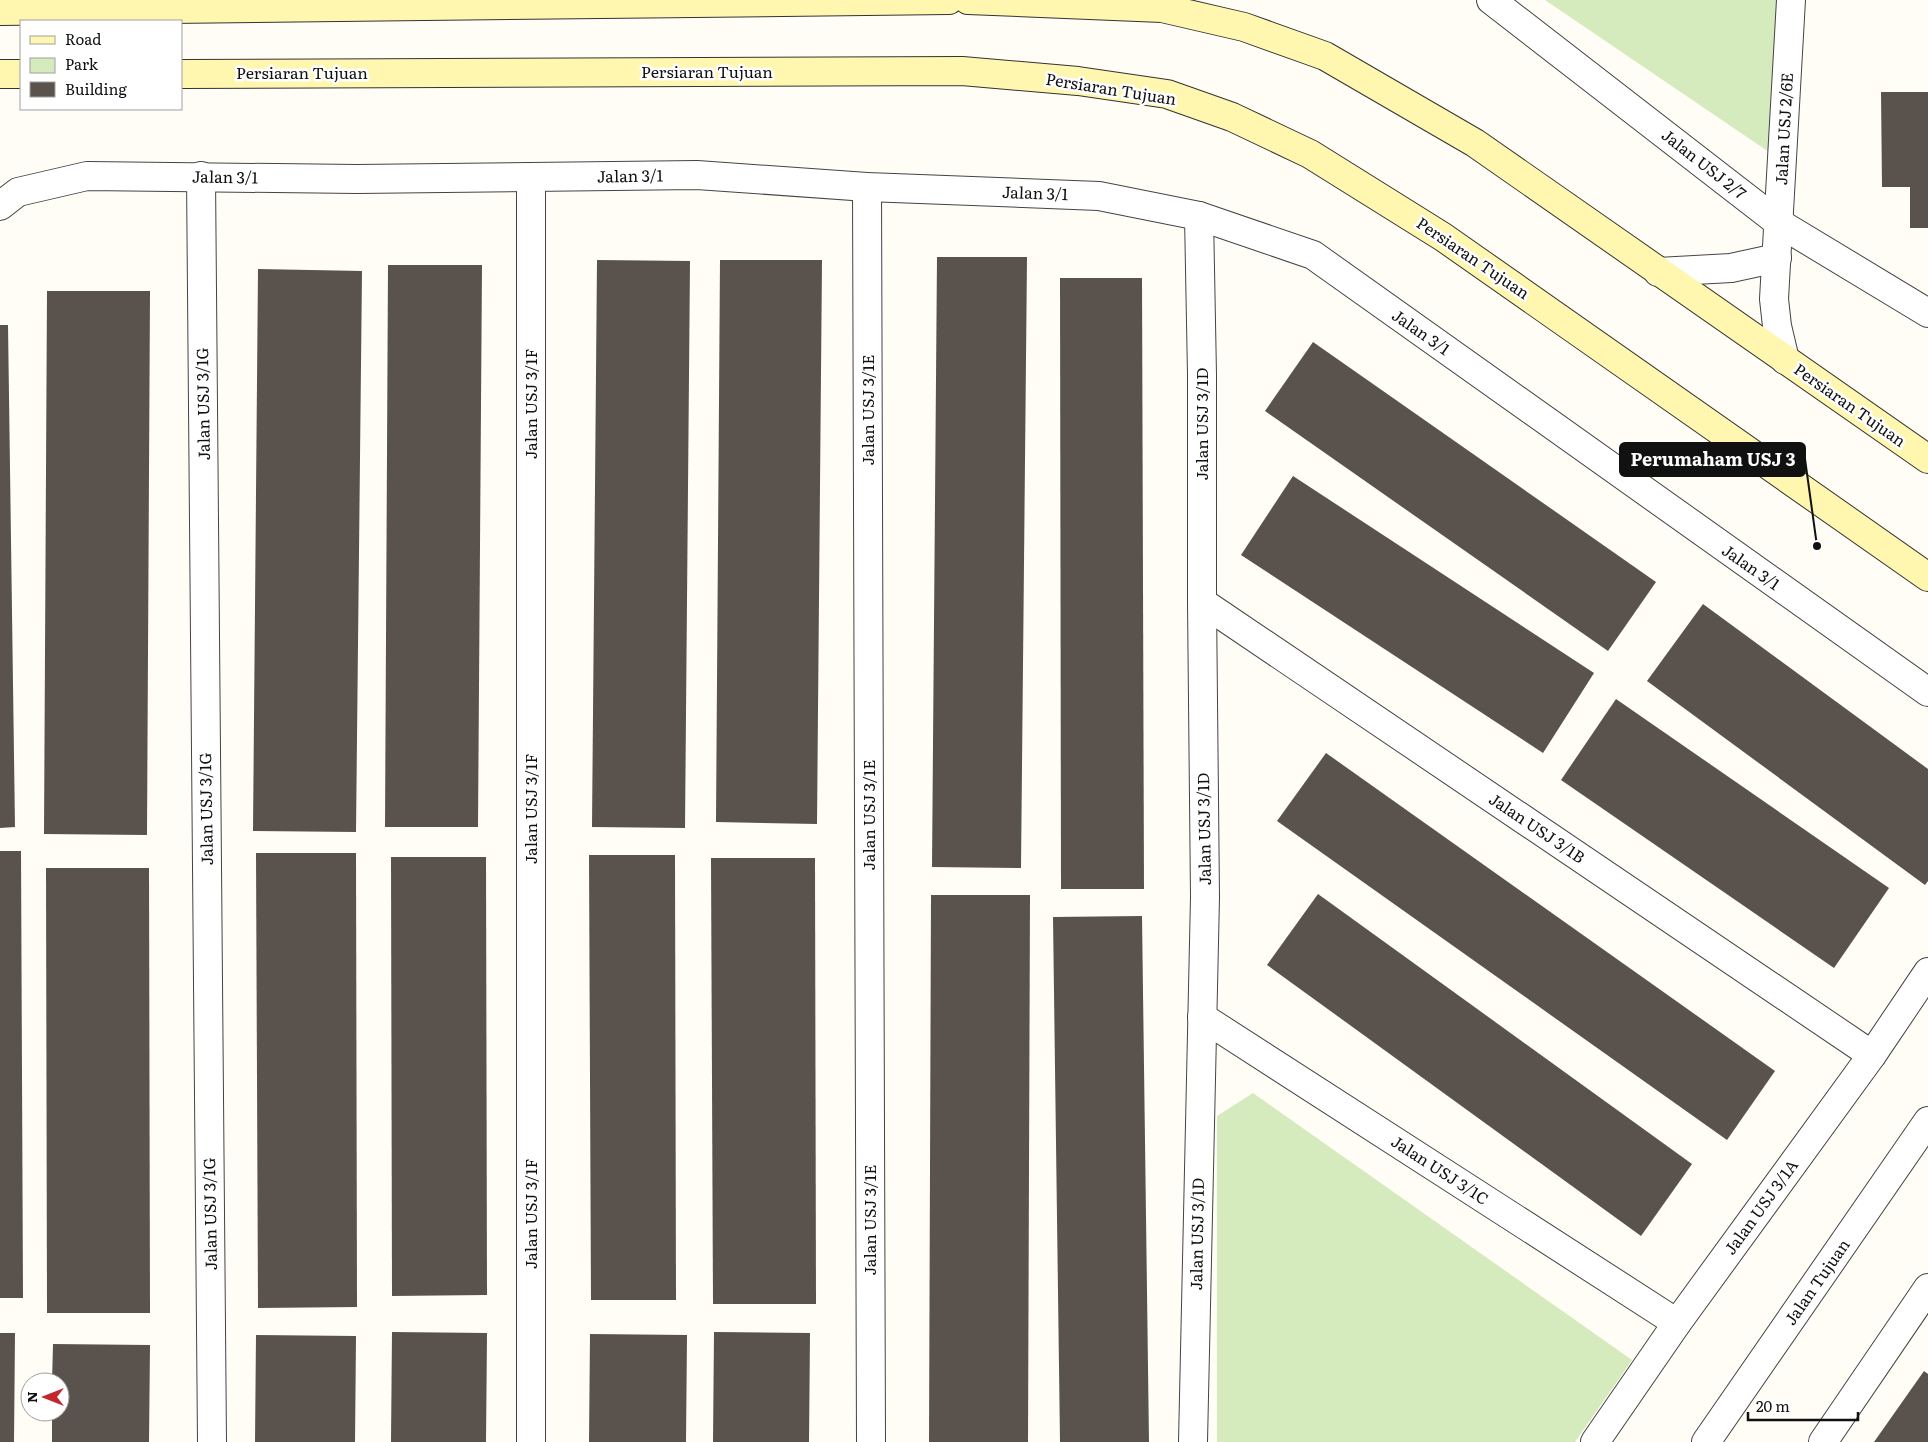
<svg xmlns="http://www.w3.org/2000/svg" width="1928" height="1442" font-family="Literata,serif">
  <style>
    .park { fill: #d5ebbd }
    .building { fill: #5a524d }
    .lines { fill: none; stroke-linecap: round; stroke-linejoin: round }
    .minor-casing { stroke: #444; stroke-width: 30 }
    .tertiary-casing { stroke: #444; stroke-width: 30 }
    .secondary-casing { stroke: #333; stroke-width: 30 }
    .minor { stroke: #fff; stroke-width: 28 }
    .tertiary { stroke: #fff; stroke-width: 28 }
    .secondary { stroke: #fff6b0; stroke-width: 28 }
    .labels { text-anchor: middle; stroke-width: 5; stroke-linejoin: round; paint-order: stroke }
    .street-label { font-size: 16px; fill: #111; stroke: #fff }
    .leader { fill: none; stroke: #111; stroke-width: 2 }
    .callout-dot { fill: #111; stroke: #fff; stroke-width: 2 }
    .callout { fill: #111; stroke: #111; stroke-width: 2 }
    .callout-label { font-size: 18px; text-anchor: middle; font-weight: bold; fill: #fff }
  </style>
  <rect width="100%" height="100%" fill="#fffdf5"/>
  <g class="park">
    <polygon points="1545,0 1793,0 1794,169"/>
    <polygon points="1253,1093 1632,1360 1575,1442 1217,1442 1217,1116"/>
  </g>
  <g class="building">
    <polygon points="1881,92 1928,92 1928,228 1910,228 1910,187 1882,187"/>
    <polygon points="937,257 1027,257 1021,868 932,867"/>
    <polygon points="597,260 690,261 685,828 592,827"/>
    <polygon points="720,260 822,260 817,824 716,822"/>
    <polygon points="388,265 482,265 478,827 385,827"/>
    <polygon points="258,269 362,271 356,832 253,831"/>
    <polygon points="1060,278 1142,278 1144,889 1061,889"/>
    <polygon points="47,291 150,291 147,835 44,834"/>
    <polygon points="0,325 8,325 15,827 0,828"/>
    <polygon points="1313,342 1656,582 1608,651 1265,411"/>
    <polygon points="1293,476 1594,673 1543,753 1241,555"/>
    <polygon points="1703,604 1928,769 1928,881 1925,885 1647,681"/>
    <polygon points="1616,699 1889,888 1834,968 1561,780"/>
    <polygon points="1326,753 1775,1071 1727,1140 1277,821"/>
    <polygon points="0,851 21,851 23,1298 0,1298"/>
    <polygon points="256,853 356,853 357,1307 258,1308"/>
    <polygon points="589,855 675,855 676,1300 591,1300"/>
    <polygon points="391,857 486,857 487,1295 392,1296"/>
    <polygon points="711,858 815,858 816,1304 713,1304"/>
    <polygon points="46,868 149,868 150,1313 47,1313"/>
    <polygon points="1318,894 1692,1164 1641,1236 1267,965"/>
    <polygon points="931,895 1030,895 1028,1442 929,1442"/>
    <polygon points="1142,916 1149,1442 1060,1442 1053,917"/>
    <polygon points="392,1332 487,1333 486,1442 391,1442"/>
    <polygon points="714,1332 810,1333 809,1442 713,1442"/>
    <polygon points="0,1333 15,1333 14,1442 0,1442"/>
    <polygon points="590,1334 687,1335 686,1442 589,1442"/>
    <polygon points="256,1335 356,1336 355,1442 255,1442"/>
    <polygon points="53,1344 150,1345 149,1442 52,1442 52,1412 60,1412 60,1382 52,1382"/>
    <polygon points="1924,1371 1928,1374 1928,1442 1874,1442"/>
  </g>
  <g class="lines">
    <g class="minor-casing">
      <g id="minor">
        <polyline points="1491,0 1779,223 1928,313"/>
        <polyline points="201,176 212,1442"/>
        <polyline points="867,187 871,1442"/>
        <polyline points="0,206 18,192 87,176 357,179 697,175 867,187 1099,196 1199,216 1313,255 1928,692"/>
        <polyline points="1658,272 1731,268 1777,258"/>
        <polyline points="1785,360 1777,326 1774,299 1791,0"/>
        <polyline points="1202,602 1872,1055"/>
        <polyline points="1202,1017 1677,1323"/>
        <polyline points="531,1442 531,177"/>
        <polyline points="1193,1442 1205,897 1202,602 1202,375 1199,216"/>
        <polyline points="1595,1442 1677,1323 1872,1055 1928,972"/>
        <polyline points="1823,1442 1928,1288"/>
      </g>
    </g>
    <g class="tertiary-casing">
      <polyline id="tertiary" points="1706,1442 1928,1121"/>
    </g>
    <g class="secondary-casing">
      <g id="secondary">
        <polyline points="968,0 1162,8 1244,27 1325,56 1475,143 1928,459"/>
        <polyline points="0,11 949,0"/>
        <polyline points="0,74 21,74"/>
        <polyline points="181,74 962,71 1078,81 1167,94 1232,117 1310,154 1443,237 1928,577"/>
      </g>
    </g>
    <use href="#minor" class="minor"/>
    <use href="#tertiary" class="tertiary"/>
    <use href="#secondary" class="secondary"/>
  </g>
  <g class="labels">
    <g class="street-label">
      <text x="707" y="78">Persiaran Tujuan</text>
      <text x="302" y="79">Persiaran Tujuan</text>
      <text transform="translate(1111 89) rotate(9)" y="6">Persiaran Tujuan</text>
      <text transform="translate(1784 129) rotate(-87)" y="6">Jalan USJ 2/6E</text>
      <text transform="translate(1704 164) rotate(38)" y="6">Jalan USJ 2/7</text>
      <text transform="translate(630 176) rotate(-1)" y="6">Jalan 3/1</text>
      <text transform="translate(225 177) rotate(1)" y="6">Jalan 3/1</text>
      <text transform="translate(1035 193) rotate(2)" y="6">Jalan 3/1</text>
      <text transform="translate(1473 258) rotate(34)" y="6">Persiaran Tujuan</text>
      <text transform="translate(1421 332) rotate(35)" y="6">Jalan 3/1</text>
      <text transform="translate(203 404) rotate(-91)" y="6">Jalan USJ 3/1G</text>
      <text transform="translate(531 404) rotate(-90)" y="6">Jalan USJ 3/1F</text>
      <text transform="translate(1850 405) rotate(35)" y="6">Persiaran Tujuan</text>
      <text transform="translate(868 410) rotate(-90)" y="6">Jalan USJ 3/1E</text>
      <text transform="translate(1202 424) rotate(-90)" y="6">Jalan USJ 3/1D</text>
      <text transform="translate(1751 567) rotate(35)" y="6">Jalan 3/1</text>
      <text transform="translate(206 809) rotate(-91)" y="6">Jalan USJ 3/1G</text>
      <text transform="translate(531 809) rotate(-90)" y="6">Jalan USJ 3/1F</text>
      <text transform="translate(869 815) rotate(-90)" y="6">Jalan USJ 3/1E</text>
      <text transform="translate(1537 828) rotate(34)" y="6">Jalan USJ 3/1B</text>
      <text transform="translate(1204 829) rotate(-91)" y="6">Jalan USJ 3/1D</text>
      <text transform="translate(1440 1170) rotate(33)" y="6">Jalan USJ 3/1C</text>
      <text transform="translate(1761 1207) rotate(-54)" y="6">Jalan USJ 3/1A</text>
      <text transform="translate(210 1214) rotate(-91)" y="6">Jalan USJ 3/1G</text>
      <text transform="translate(531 1214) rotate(-90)" y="6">Jalan USJ 3/1F</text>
      <text transform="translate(870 1220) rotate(-90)" y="6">Jalan USJ 3/1E</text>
      <text transform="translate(1197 1234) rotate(-89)" y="6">Jalan USJ 3/1D</text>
      <text transform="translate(1817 1282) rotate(-55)" y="6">Jalan Tujuan</text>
    </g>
  </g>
  <path class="leader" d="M1817 546L1805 459"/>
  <circle class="callout-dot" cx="1817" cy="546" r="5"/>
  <rect class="callout" x="1620" y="443" width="185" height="33" rx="5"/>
  <g class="callout-label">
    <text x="1713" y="466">Perumaham USJ 3</text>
  </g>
  <rect x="20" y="20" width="162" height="90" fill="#ffffff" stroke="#a0a0a0"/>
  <rect x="30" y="36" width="25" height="8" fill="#fff6b0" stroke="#a0a0a0"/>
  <text x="65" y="45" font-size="15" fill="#111111">Road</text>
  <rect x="30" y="58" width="25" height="15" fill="#d5ebbd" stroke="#a0a0a0"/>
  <text x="65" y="70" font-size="15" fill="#111111">Park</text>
  <rect x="30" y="82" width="25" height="15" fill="#5a524d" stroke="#a0a0a0"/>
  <text x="65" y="95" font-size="15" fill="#111111">Building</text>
  <g transform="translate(45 1397) rotate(270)"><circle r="24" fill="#ffffff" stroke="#a0a0a0"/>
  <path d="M0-4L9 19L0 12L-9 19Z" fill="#c4262e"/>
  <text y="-8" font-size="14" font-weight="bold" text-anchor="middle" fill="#111111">N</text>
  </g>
  <path d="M1748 1412v8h110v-8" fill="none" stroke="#111111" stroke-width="2.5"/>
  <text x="1756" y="1412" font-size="15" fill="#111111" stroke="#ffffff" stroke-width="4" paint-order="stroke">20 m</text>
</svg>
